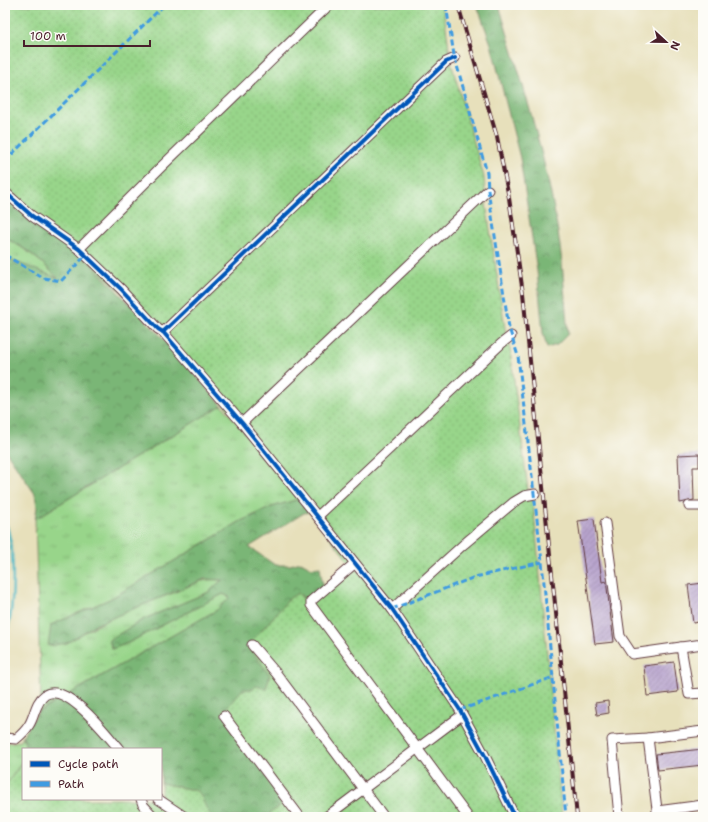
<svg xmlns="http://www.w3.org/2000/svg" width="708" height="822" font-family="'Shantell Sans',sans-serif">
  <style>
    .grass { fill: url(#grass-tufts); stroke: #717a5a }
    .forest { fill: url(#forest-crowns); stroke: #626a50 }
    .garden { fill: url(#garden-dots); stroke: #717a5a }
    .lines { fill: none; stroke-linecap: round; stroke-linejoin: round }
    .stream { stroke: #48b6c3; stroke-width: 2.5 }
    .building { fill: url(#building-hatch) }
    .minor-casing { stroke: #623c41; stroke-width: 11 }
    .minor { stroke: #fff; stroke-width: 9 }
    .rail-casing { stroke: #4a1f2b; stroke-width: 4 }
    .rail { stroke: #fdfcf7; stroke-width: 2.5; stroke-dasharray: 8; stroke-linecap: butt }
    .quiet { stroke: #409be1; stroke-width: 3; stroke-dasharray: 6 3; stroke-linecap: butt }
    .cycleway-casing { stroke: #fdfcf7; stroke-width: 6 }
    .cycleway { stroke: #0057b8; stroke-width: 4 }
  </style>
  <defs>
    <pattern id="grass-tufts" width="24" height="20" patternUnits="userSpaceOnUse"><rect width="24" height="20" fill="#98d58a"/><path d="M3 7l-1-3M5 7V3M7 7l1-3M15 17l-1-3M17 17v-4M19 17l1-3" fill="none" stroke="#84b677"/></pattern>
    <pattern id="forest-crowns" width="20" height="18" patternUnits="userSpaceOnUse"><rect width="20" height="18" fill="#7ab676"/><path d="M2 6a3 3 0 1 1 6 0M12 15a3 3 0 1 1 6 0" fill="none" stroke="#669361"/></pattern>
    <pattern id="garden-dots" width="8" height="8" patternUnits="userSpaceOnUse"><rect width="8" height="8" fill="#98d58a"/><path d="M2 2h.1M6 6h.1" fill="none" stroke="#84b677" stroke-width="1.8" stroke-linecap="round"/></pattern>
    <pattern id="building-hatch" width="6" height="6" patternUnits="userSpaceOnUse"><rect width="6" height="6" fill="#b8a4cd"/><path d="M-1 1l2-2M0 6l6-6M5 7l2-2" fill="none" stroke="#9885a7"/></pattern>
  </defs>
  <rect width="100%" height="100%" fill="#fdfcf7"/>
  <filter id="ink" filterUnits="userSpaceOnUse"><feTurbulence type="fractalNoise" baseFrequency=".025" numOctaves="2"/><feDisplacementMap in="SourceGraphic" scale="8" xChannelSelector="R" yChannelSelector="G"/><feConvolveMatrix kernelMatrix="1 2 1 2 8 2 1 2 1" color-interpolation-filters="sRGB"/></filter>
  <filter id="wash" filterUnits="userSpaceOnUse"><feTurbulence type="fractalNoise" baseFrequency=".012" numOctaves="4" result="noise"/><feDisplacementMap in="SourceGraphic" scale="16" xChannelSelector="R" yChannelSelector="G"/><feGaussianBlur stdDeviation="0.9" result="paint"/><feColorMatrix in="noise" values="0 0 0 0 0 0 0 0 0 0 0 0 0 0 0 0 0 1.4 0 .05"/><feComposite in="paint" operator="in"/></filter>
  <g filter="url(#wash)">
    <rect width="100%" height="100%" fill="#e7e0bb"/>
    <g class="grass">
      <path d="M5,238C27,249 42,262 59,279L5,258Z"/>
      <path d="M222,405L299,499L272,507L241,521L112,598L51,625L67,643C102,620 134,608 173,593C194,585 198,578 222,580L209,592L144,619L109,640L112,649L128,643L223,594L230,597L217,610L38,712L41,703L35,519Z"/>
      <polygon points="23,735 25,745 31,748 23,749 23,760 5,787 5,743 21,741"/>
    </g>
    <g class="forest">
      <path d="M477,5H499C522,84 549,164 560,246C564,275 565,305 568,334L557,345L547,348L543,333L537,271L520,158L491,44Z"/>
      <path d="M5,195L76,249L158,333L222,405L35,519L37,507L35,494L5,450V258L58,278C41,261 28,249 5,238Z"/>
      <path d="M299,499L310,512L304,513L249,547L275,565H290L301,562L312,568L320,567L323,587L306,602L301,595L290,598L248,646L270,675L266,690H242L285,803L265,817H213C205,811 203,800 197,791L161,783V749H42L31,748L25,745L23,735L38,712L217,610L230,597L223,594L128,643L112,649L109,640L144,619L209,592L222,580L205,579L95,625L67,643L48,646L51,625L112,598L241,521L272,507Z"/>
    </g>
    <g class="garden">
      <polygon points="5,5 441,5 444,13 451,62 484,177 486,204 506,334 510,349 528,490 533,501 562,817 265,817 284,803 223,712 242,690 253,689 256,686 266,689 270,675 248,646 252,641 290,598 298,593 306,602 350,563 167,332 5,188"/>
      <path d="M23,760V799H161V783L197,791C205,799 204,810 213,817H5V787Z"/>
    </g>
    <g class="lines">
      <path class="stream" d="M5,521C16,549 15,610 5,638"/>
    </g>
    <g id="blocks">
      <g class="building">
        <polygon points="699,454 699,467 693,467 694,500 680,503 678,455"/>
        <polygon points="594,519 602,582 606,581 614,642 595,644 578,521"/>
        <polygon points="703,583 703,621 693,623 688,585"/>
        <polygon points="674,662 678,692 647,696 644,666"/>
        <polygon points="608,701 609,713 597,715 595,703"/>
        <polygon points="703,749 703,765 658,770 656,754"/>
      </g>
    </g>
  </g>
  <g filter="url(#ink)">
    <use href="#blocks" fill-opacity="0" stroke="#623c41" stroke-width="1"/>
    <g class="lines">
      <g class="minor-casing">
        <g id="minor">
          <polyline points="5,192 32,216 79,249 121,289 158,329 163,332 242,423 392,609 460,710 484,754 515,817"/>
          <polyline points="79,249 161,167 329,5"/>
          <polyline points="163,332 446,62 455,58"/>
          <polyline points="242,423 488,190"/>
          <polyline points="689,506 703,506"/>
          <polyline points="318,516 502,343 511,336"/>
          <polyline points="605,523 620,636 632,654 681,647 689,694 703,693"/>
          <polyline points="354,564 311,601 311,605 468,817"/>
          <polyline points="392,609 464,544 514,502 524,496 535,494"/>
          <polyline points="252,645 276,673 384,817"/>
          <polyline points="681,647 703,644"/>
          <polyline points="224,716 300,817"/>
          <path d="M5,738L16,739C21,735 26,730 29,725C35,716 35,702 45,695C66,681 107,735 119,749"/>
          <polyline points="141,799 143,805 154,817"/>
          <polyline points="158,799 185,817"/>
          <polyline points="657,811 703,805"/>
          <polyline points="326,817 462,715"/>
          <polyline points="619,817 612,740 648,738"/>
          <polyline points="658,817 648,738 703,731"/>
        </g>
      </g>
      <use href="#minor" class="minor"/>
      <g class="rail-casing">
        <polyline id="rail" points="458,5 497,137 509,198 523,293 577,817"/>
      </g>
      <use href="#rail" class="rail"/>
      <g class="quiet">
        <polyline points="446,5 454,55 487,173 488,190 509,328 518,356 542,562 566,817"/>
        <polyline points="5,161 164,5"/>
        <polyline points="5,255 43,278 61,281 86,255"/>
        <polyline points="392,609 475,577 542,562"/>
        <polyline points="460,710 554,677"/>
      </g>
      <g class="cycleway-casing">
        <g id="cycleway">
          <polyline points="5,192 32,216 79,249 121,289 158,329 163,332 242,423 392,609 460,710 484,754 515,817"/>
          <polyline points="163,332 446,62 455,58"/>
        </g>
      </g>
      <use href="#cycleway" class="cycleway"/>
    </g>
  </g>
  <rect width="708" height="822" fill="none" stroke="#fdfcf7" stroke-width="20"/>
  <rect x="22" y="748" width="140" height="52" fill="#fdfcf7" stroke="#b5a4a5"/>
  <rect x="30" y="761" width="20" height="6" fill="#0057b8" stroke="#b5a4a5"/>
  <text x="58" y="768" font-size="12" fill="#4a1f2b">Cycle path</text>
  <rect x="30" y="781" width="20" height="6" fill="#409be1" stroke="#b5a4a5"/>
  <text x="58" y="788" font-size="12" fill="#4a1f2b">Path</text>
  <g transform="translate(666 42) rotate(112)" stroke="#fdfcf7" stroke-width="3" paint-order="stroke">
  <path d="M0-3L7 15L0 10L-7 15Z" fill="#4a1f2b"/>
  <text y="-6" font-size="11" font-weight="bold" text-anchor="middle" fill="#4a1f2b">N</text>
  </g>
  <path d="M24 40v6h126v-6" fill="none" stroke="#4a1f2b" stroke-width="2"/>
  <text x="30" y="40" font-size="12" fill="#4a1f2b" stroke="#fdfcf7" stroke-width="3" paint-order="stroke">100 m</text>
</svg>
